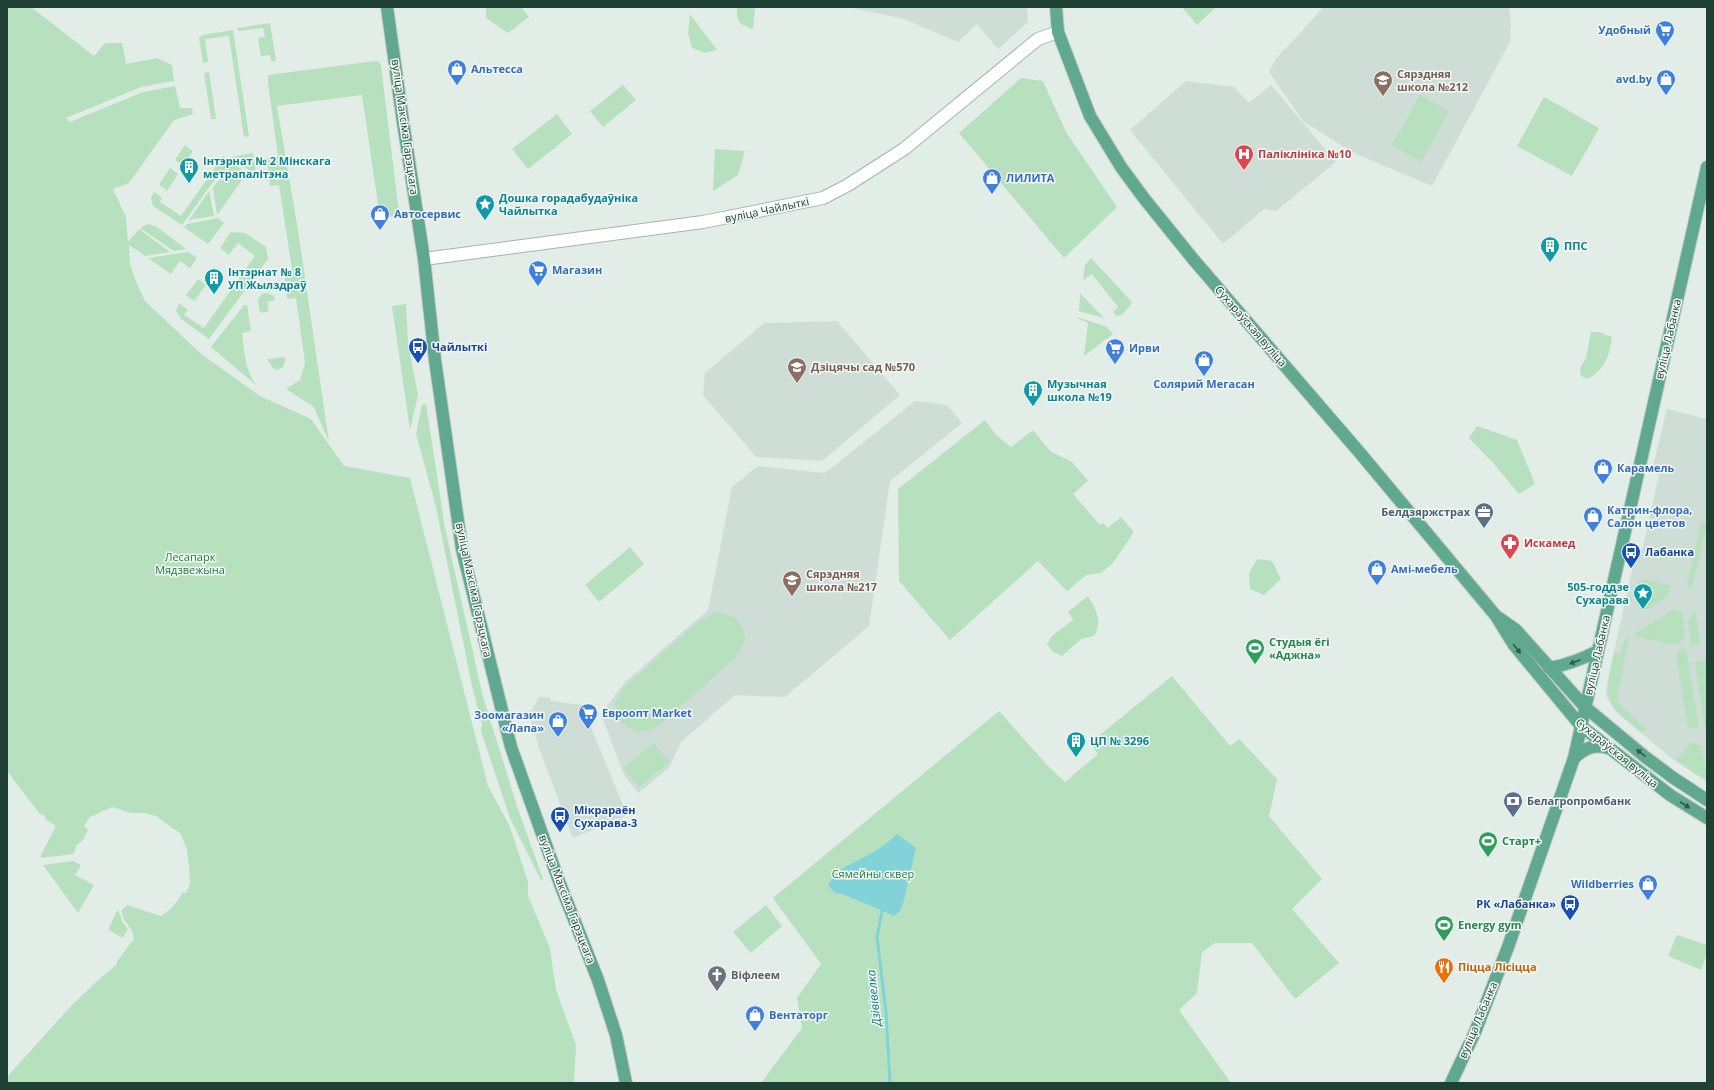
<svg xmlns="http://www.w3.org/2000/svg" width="1714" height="1090" font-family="'Open Sans',sans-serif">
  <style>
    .built { fill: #ceddd5 }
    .green { fill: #b7e1be }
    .water { fill: #82d3d9 }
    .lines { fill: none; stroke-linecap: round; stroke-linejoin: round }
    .stream { stroke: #82d3d9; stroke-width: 3 }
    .minor-casing { stroke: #a3b6ad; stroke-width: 14 }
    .major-casing { stroke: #c0cac6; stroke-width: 14 }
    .minor { stroke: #fff; stroke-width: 12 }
    .major { stroke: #60a88f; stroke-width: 12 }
    .oneway { fill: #2f5a4b }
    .labels { text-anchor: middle; stroke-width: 3; stroke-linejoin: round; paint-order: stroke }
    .shop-label { font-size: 11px; font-weight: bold; fill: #366cbe; stroke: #f2f9f5; text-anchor: start }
    .education-label { font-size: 11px; font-weight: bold; fill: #785e54; stroke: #f2f9f5; text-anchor: start }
    .street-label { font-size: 11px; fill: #1f4034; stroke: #f2f9f5 }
    .health-label { font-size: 11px; font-weight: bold; fill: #be3a42; stroke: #f2f9f5; text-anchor: start }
    .culture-label { font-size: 11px; font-weight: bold; fill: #0d838f; stroke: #f2f9f5; text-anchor: start }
    .transit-label { font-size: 11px; font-weight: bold; fill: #164399; stroke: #f2f9f5; text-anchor: start }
    .service-label { font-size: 11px; font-weight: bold; fill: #4e5e75; stroke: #f2f9f5; text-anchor: end }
    .park-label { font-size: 11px; fill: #247c3e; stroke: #f2f9f5 }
    .leisure-label { font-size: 11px; font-weight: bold; fill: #27864d; stroke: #f2f9f5; text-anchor: start }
    .food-label { font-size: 11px; font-weight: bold; fill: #c56008; stroke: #f2f9f5; text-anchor: start }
    .worship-label { font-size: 11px; font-weight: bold; fill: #5b616d; stroke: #f2f9f5; text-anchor: start }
    .water-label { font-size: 12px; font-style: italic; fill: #117a83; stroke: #f2f9f5 }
  </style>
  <rect width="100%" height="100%" fill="#e1ede6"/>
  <g class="built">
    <polygon points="849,7 1027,7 1028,22 998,49 977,24 958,42 904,19"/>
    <polygon points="1324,7 1509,7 1511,23 1510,42 1432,186 1354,153 1304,122 1269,72 1276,59"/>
    <polygon points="1186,81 1234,87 1249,103 1271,85 1336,162 1276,211 1264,209 1223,244 1130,130"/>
    <polygon points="837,321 900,395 822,461 756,457 703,395 705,373 764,323"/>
    <polygon points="915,401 947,405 962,423 890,481 869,626 785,697 735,695 681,742 669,768 638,793 624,775 601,714 625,682 708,610 732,487 758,466 825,473"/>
    <polygon points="1667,409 1707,419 1707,782 1675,761 1617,713 1607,698 1606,689 1635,556 1642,551 1659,474 1652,470"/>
    <polygon points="539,697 550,698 550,701 582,705 627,815 573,838 540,751 528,711 532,710"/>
  </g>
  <g class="green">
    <path d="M7,7H31L94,56L105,43H122L126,64L157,58L172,65L174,81L141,87L66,118L70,122L143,92L175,86L180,108H192L193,114L174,120L129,183L113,189L126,217L128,242L139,229L170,252L145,256L129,245L130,264L137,284L145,301L200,353L260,396L311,419L344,466L410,478L488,786L510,827L528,882V896L550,948L556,990L576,1045L574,1083H7V1077L71,1006L95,983L117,964V961L134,939C133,936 133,931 131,929C126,922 122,919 122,910L127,905L161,916C171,910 177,902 183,892L186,893L190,884L189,866L187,850L181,834L156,816L145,813H130L112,807L90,817L84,826L88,830L83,840L76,846L74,854L41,858V855L56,826L45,819V816L39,813L7,771Z"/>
    <polygon points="486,7 521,7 529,17 508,33 486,18"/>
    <path d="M737,7H755L753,29C739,24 736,22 737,7Z"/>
    <polygon points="1182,7 1216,7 1197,25"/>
    <polygon points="690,14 717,50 705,53 692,48 688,33"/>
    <polygon points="270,23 276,61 271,61 270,55 261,56 258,38 265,37 263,28 238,31 238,28"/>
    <polygon points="233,30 249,136 244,137 229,36 205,39 208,62 203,63 199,38 202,35"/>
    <polygon points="375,61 379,62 381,66 399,213 395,216 380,218 362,95 277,106 298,230 329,442 314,407 286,389 300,380 305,363 296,298 287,299 284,271 292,269 279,185 270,186 267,158 278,156 268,83 268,75"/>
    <polygon points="209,72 216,119 211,119 204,73"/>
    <polygon points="1021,78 1043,81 1066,132 1117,207 1064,258 959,133"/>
    <polygon points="623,85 636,100 603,127 590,111"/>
    <polygon points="1420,95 1449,111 1421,162 1392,145"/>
    <polygon points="1544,97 1599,128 1572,176 1517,146"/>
    <polygon points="557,114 572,134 528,169 512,149"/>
    <polygon points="185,145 193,151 183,166 175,160"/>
    <polygon points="715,149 745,151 738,175 713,191"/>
    <polygon points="253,153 256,171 254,174 231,157"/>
    <polygon points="223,156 242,170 218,175 182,225 153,206 151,198 154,192 162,198 160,202 181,216"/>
    <polygon points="170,168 178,174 167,191 159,185"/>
    <polygon points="247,173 217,215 213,187 220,179"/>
    <polygon points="209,191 214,216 189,220"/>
    <polygon points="218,218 224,223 208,244 184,227 187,224"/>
    <polygon points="148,224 157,227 186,249 174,251 140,228"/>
    <polygon points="231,232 245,233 266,247 268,259 209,339 181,319 176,311 179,303 188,310 184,315 204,328 255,256 238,243 229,255 220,248"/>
    <polygon points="188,252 197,258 190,268 180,261 171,274 148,258"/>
    <path d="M1091,258L1132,302C1128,309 1124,315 1116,316L1113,312L1118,307L1092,274L1083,280L1085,265Z"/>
    <polygon points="198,279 206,285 194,301 186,295"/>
    <polygon points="267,293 274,296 275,300 267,302 269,311 260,313 258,300 262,294"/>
    <polygon points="1080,293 1104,318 1079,311"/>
    <polygon points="406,304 408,343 418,395 410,430 392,306"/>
    <path d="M244,305H247L251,331L242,333C244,351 245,369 256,385L211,347Z"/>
    <polygon points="1077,317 1107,327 1113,334 1084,356 1088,323 1077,318"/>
    <path d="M1591,332H1599L1612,337C1610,352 1607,364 1595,374C1590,379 1587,380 1581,376L1580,369L1586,357Z"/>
    <path d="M285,357C285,365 284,368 276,370L272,367L267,359Z"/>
    <polygon points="426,404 445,528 483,697 518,809 543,879 541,880 510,818 481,731 482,724 472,686 436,507 416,434 422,405"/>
    <polygon points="985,420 996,435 1011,447 1033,430 1050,451 1072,462 1088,481 1073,494 1100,525 1103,523 1108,528 1121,517 1134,532 1113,563 1101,573 1086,575 1067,591 1038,561 950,640 899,581 898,489"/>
    <polygon points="1477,426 1517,440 1535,484 1519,494 1494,464 1469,438"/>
    <polygon points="1701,522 1707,523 1693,584 1689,587 1687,585"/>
    <polygon points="630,547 644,564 599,602 585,585"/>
    <polygon points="1257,559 1272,561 1281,579 1264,595 1250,589 1249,573"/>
    <polygon points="1644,579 1671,586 1666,597 1648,609 1641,608 1636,599 1639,582"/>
    <path d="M1088,596C1096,609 1103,622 1094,636L1081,639L1062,656L1052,651L1047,644L1052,636L1073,620L1068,612Z"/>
    <polygon points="1675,609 1682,613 1685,636 1680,643 1671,644 1638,637 1634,634"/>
    <polygon points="717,612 733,616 743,627 745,642 735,658 656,728 639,732 625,726 618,718 615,704 621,690 700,620"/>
    <polygon points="1696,614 1700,645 1691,646 1688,621 1692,615"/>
    <path d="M1629,637L1617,700L1623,708L1646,728L1642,733C1604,701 1603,702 1614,653H1621L1624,641Z"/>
    <polygon points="1686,648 1699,729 1688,728 1676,654 1679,649"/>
    <polygon points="1706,660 1707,664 1707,730 1705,729 1695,662"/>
    <polygon points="1172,676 1230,746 1239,739 1277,779 1269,816 1322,879 1292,909 1339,963 1295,999 1252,943 1215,943 1202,952 1197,993 1179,1010 1231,1083 761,1083 802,1028 797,998 821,964 773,898 999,711 1047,765 1065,782 1098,754 1090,743"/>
    <polygon points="654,743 669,762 639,787 623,768"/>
    <polygon points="1691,743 1695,743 1701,747 1707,776 1706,778 1702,777 1676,760"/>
    <polygon points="73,861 81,865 75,875 94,885 78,913 43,865"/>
    <polygon points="766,905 782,926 751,953 733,932"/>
    <polygon points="118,909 123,923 128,929 123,938 108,930"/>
    <polygon points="1677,935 1707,945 1707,954 1701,970 1668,956"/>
  </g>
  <path class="water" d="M897,834L916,848L903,904L899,912L894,916L843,894L835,893L828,885C839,866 851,865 868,855C878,850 889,842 897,834Z"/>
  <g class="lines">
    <polyline class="stream" points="882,911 877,937 886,1012 890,1083"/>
    <g class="minor-casing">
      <polyline id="minor" points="424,259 703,222 823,198 848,185 904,149 1038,39 1058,32"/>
    </g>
    <g class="major-casing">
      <g id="major">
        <polyline points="387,7 403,122 424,259 435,360 462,549 511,747 560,884 598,980 616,1035 626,1083"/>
        <polyline points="1056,7 1058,32 1090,116 1121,167 1143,197 1193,259 1360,453 1496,616 1514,645 1581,726 1670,795 1707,818"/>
        <polyline points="1499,618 1516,630 1585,707 1644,756 1672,777 1707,800"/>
        <path d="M1549,668C1568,665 1582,659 1598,651"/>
        <path d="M1574,758C1585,748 1594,744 1608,748"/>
        <polyline points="1451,1083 1475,1032 1508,947 1574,758 1707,167"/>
      </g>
    </g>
    <use href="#minor" class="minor"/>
    <use href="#major" class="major"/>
  </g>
  <defs><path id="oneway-solid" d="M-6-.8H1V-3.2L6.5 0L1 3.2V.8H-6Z"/></defs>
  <g class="oneway">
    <use href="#oneway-solid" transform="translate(1517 649) rotate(52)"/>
    <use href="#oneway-solid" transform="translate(1575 662) rotate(159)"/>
    <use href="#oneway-solid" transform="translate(1641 753) rotate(-142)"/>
    <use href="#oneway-solid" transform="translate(1685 805) rotate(33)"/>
  </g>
  <defs>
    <g id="supermarket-pin" transform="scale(1)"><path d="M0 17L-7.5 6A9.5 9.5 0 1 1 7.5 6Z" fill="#3f7fe0" stroke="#f2f9f5"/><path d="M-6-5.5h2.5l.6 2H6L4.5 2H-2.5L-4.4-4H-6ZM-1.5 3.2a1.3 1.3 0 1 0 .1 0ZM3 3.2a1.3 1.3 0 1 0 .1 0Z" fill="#fff"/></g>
    <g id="shop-pin" transform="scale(1)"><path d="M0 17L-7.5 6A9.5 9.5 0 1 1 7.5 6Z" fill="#3f7fe0" stroke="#f2f9f5"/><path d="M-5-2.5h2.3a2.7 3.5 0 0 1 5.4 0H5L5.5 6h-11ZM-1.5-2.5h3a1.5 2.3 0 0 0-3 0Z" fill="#fff"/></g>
    <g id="school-pin" transform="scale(1)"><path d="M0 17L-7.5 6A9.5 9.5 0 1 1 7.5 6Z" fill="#8d6e63" stroke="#f2f9f5"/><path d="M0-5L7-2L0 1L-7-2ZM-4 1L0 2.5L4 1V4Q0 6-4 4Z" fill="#fff"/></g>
    <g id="hospital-pin" transform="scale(1)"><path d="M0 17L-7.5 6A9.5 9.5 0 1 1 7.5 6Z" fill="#e0444e" stroke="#f2f9f5"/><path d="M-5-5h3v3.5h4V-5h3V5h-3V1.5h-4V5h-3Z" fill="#fff"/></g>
    <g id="building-pin" transform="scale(1)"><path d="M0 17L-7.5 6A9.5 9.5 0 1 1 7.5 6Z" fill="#0f9aa8" stroke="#f2f9f5"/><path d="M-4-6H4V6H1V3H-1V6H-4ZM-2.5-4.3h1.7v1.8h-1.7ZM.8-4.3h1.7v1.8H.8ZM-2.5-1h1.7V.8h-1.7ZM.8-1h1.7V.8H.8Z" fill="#fff"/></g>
    <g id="sight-pin" transform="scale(1)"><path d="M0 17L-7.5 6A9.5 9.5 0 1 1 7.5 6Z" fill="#0f9aa8" stroke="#f2f9f5"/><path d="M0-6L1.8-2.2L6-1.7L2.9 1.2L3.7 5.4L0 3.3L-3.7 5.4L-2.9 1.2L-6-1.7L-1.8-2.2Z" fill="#fff"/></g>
    <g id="bus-pin" transform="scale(1)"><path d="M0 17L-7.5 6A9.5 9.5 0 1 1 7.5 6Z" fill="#1a4fb4" stroke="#f2f9f5"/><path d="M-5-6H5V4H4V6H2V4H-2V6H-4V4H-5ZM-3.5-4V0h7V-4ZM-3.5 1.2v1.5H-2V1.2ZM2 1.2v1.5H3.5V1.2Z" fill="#fff"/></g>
    <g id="office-pin" transform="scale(1)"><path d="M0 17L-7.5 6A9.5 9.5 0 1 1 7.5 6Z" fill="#5c6f8a" stroke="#f2f9f5"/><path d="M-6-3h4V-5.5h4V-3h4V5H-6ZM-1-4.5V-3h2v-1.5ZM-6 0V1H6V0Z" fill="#fff"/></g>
    <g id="pharmacy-pin" transform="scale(1)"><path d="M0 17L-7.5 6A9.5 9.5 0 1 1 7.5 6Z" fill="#e0444e" stroke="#f2f9f5"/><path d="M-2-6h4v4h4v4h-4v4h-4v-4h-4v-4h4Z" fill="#fff"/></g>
    <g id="stadium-pin" transform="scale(1)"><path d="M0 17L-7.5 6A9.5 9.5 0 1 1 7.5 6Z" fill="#2e9e5b" stroke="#f2f9f5"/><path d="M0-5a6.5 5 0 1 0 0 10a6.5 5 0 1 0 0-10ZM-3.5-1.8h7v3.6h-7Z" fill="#fff"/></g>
    <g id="bank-pin" transform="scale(1)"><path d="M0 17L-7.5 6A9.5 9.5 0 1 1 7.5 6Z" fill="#5c6f8a" stroke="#f2f9f5"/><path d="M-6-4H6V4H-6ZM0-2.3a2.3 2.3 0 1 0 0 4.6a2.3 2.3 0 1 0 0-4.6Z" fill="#fff"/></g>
    <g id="restaurant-pin" transform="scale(1)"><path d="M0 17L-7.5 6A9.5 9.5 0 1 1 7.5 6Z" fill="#e8710a" stroke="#f2f9f5"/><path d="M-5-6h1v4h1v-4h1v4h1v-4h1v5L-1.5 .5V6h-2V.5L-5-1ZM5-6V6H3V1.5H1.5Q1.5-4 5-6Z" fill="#fff"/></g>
    <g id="church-pin" transform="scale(1)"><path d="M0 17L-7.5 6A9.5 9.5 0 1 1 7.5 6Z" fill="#6b7280" stroke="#f2f9f5"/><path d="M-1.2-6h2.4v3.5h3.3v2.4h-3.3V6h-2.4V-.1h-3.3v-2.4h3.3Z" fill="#fff"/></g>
  </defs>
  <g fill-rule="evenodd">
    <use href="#supermarket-pin" x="1665" y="30"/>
    <use href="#shop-pin" x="457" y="69"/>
    <use href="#shop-pin" x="1666" y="79"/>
    <use href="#school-pin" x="1383" y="80"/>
    <use href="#hospital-pin" x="1244" y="154"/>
    <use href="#building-pin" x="189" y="167"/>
    <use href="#shop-pin" x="992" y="178"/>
    <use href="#sight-pin" x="485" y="204"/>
    <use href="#shop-pin" x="380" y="214"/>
    <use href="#building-pin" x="1550" y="246"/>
    <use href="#supermarket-pin" x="538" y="270"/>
    <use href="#building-pin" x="214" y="278"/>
    <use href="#bus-pin" x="418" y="347"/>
    <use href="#supermarket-pin" x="1115" y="348"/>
    <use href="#shop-pin" x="1204" y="360"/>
    <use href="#school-pin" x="797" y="367"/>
    <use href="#building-pin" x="1033" y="390"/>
    <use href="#shop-pin" x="1603" y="468"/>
    <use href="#office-pin" x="1484" y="512"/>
    <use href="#shop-pin" x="1593" y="516"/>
    <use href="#pharmacy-pin" x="1510" y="543"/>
    <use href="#bus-pin" x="1631" y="552"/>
    <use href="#shop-pin" x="1377" y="569"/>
    <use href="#school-pin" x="792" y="580"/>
    <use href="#sight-pin" x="1643" y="593"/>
    <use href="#stadium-pin" x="1255" y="648"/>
    <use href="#supermarket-pin" x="588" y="713"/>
    <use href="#shop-pin" x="558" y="721"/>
    <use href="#building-pin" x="1076" y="741"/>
    <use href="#bank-pin" x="1513" y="801"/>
    <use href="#bus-pin" x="560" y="816"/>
    <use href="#stadium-pin" x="1488" y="841"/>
    <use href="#shop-pin" x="1648" y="884"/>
    <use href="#bus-pin" x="1570" y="904"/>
    <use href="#stadium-pin" x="1444" y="925"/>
    <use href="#restaurant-pin" x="1444" y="967"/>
    <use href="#church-pin" x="717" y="975"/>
    <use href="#shop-pin" x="755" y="1015"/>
  </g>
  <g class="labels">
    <g class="shop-label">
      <text x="1651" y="34" text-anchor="end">Удобный</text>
      <text x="471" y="73">Альтесса</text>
      <text x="1652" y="83" text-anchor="end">avd.by</text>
      <text x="1006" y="182">ЛИЛИТА</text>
      <text x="394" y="218">Автосервис</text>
      <text x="552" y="274">Магазин</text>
      <text x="1129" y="352">Ирви</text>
      <text x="1204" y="388" text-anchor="middle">Солярий Мегасан</text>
      <text x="1617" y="472">Карамель</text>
      <text x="1607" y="514">Катрин-флора,<tspan x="1607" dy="13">Салон цветов</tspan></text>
      <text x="1391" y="573">Амі-мебель</text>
      <text x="602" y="717">Евроопт Market</text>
      <text x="544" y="719" text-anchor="end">Зоомагазин<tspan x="544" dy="13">«Лапа»</tspan></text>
      <text x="1634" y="888" text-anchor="end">Wildberries</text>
      <text x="769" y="1019">Вентаторг</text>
    </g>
    <g class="education-label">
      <text x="1397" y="78">Сярэдняя<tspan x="1397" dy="13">школа №212</tspan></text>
      <text x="811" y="371">Дзіцячы сад №570</text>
      <text x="806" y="578">Сярэдняя<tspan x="806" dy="13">школа №217</tspan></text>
    </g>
    <g class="street-label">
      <text transform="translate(405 127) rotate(82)" y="4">вуліца Максіма Гарэцкага</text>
      <text transform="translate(767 210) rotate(-12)" y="4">вуліца Чайлыткі</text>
      <text transform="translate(1251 326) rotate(49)" y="4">Сухараўская вуліца</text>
      <text transform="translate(1668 339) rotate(-77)" y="4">вуліца Лабанка</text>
      <text transform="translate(474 590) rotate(78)" y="4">вуліца Максіма Гарэцкага</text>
      <text transform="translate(1597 655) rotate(-77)" y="4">вуліца Лабанка</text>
      <text transform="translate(1617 753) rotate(39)" y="4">Сухараўская вуліца</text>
      <text transform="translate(567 899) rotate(69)" y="4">вуліца Максіма Гарэцкага</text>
      <text transform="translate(1478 1020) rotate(-67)" y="4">вуліца Лабанка</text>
    </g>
    <g class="health-label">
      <text x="1258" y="158">Паліклініка №10</text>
      <text x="1524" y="547">Искамед</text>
    </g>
    <g class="culture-label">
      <text x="203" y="165">Інтэрнат № 2 Мінскага<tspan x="203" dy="13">метрапалітэна</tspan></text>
      <text x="499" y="202">Дошка горадабудаўніка<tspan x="499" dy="13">Чайлытка</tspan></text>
      <text x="1564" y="250">ППС</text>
      <text x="228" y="276">Інтэрнат № 8<tspan x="228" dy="13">УП Жылздраў</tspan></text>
      <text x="1047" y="388">Музычная<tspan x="1047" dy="13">школа №19</tspan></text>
      <text x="1629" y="591" text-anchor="end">505-годдзе<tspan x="1629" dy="13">Сухарава</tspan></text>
      <text x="1090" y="745">ЦП № 3296</text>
    </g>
    <g class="transit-label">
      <text x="432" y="351">Чайлыткі</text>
      <text x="1645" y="556">Лабанка</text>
      <text x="574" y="814">Мікрараён<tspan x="574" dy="13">Сухарава-3</tspan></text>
      <text x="1556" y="908" text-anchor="end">РК «Лабанка»</text>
    </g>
    <g class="service-label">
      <text x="1470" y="516">Белдзяржстрах</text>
      <text x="1527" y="805" text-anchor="start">Белагропромбанк</text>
    </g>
    <g class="park-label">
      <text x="190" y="561">Лесапарк<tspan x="190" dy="13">Мядзвежына</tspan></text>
      <text x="873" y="878">Сямейны сквер</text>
    </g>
    <g class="leisure-label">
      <text x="1269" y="646">Студыя ёгі<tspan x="1269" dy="13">«Аджна»</tspan></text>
      <text x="1502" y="845">Старт+</text>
      <text x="1458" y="929">Energy gym</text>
    </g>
    <g class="food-label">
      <text x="1458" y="971">Піцца Лісіцца</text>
    </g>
    <g class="worship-label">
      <text x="731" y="979">Віфлеем</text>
    </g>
    <g class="water-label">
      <text transform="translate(874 998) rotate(-96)" y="4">Дзівівелка</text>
    </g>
  </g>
  <rect width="1714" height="1090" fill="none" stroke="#1f4034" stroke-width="16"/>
</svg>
